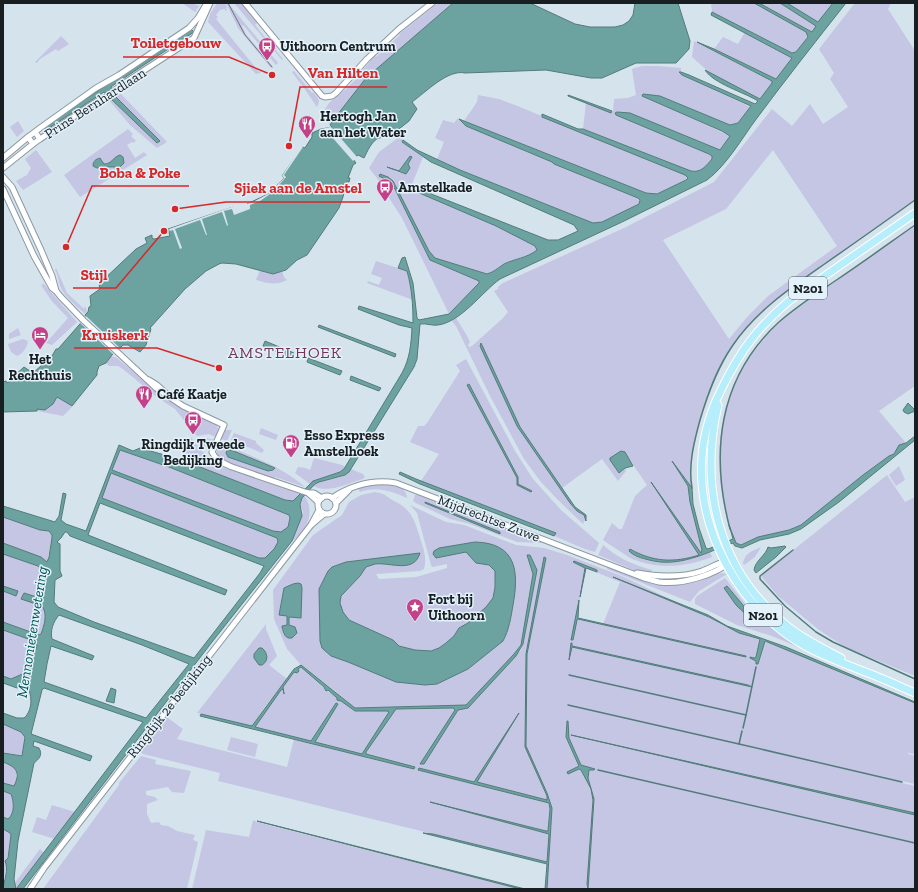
<svg xmlns="http://www.w3.org/2000/svg" width="918" height="892" font-family="'Zilla Slab',serif">
  <style>
    .green { fill: #c4c6e4; fill-rule: evenodd }
    .water { fill: #6ca3a1; stroke: #537b7b; fill-rule: evenodd }
    .pier { fill: #d5e3ed }
    .lines { fill: none; stroke-linecap: round; stroke-linejoin: round }
    .stream { stroke: #537b7b; stroke-width: 1.5 }
    .minor-casing { stroke: #8c99a2; stroke-width: 7 }
    .major-casing { stroke: #fff; stroke-width: 9 }
    .minor { stroke: #fff; stroke-width: 5 }
    .major { stroke: #b6eefb; stroke-width: 7 }
    .tram { stroke: #6c757b; stroke-width: 1 }
    .labels { text-anchor: middle; stroke-width: 3; stroke-linejoin: round; paint-order: stroke }
    .shield { fill: #e2f1fa; stroke: #555d62; stroke-width: 1 }
    .shield-label { font-size: 13px; font-weight: bold; fill: #191e21 }
    .poi-label { font-size: 14px; font-weight: bold; fill: #191e21; stroke: #e2f1fa; text-anchor: start }
    .street-label { font-size: 14px; fill: #191e21; stroke: #e2f1fa }
    .water-label { font-size: 15px; font-style: italic; fill: #005554; stroke: #e2f1fa }
    .quarter-label { font-size: 16px; letter-spacing: 1px; fill: #763556; stroke: #e2f1fa }
    .leader { fill: none; stroke: #d62828; stroke-width: 1.5 }
    .callout-dot { fill: #d62828; stroke: #e2f1fa; stroke-width: 1.5 }
    .callout-label { font-size: 15px; text-anchor: middle; font-weight: bold; fill: #d62828; stroke: #e2f1fa; stroke-width: 3; stroke-linejoin: round; paint-order: stroke }
  </style>
  <rect width="100%" height="100%" fill="#d5e3ed"/>
  <g class="green">
    <polygon points="182,3 192,3 199,6 195,12"/>
    <polygon points="217,3 225,3 227,7 226,8 227,10 226,11 224,9 220,10 216,15 218,17 216,19 259,72 262,70 260,73 256,74 208,22 210,14"/>
    <polygon points="226,3 228,3 278,63 276,65 244,26 243,25 242,26 246,34 273,67 271,68 238,28"/>
    <path d="M234,3H244C245,9 253,19 259,21L255,25L283,59L282,60Z"/>
    <polygon points="438,3 453,3 366,78 334,119 330,125 322,114 329,103 344,90 345,90 361,74 360,73 375,56 376,57 400,35 399,34"/>
    <polygon points="711,3 754,3 806,32 808,37 796,52 792,53 712,12"/>
    <polygon points="759,3 780,3 817,26 812,32"/>
    <polygon points="787,3 833,3 818,22"/>
    <path d="M855,3H891L888,9L915,51V200C885,221 856,242 826,263C792,287 757,310 733,345C717,368 708,393 700,420C694,442 688,465 692,488L674,465L688,486L690,502L703,550L701,554L650,482L699,555C674,563 654,563 631,549C634,552 638,557 643,559C665,567 689,559 710,552L712,557C688,566 666,569 641,562C636,560 631,559 627,556C619,551 611,545 603,540L612,523L619,529H622L635,496L647,485C639,473 632,464 625,452L626,471L618,481L602,459L562,488L520,427L480,344L517,426L570,503L577,511L584,515L585,520L583,524L558,500L541,482L524,459L490,396L456,326L452,321L456,318L466,334L470,342L468,345L469,347L472,346L503,318L508,312L494,291L498,289V287L503,283L624,228L714,182L772,109L792,126L810,104L823,124L848,107L830,79L834,73L819,49ZM773,150L837,246L768,296L748,316L729,339L663,240L726,209Z"/>
    <polygon points="745,32 792,58 776,79 714,49 723,37 738,44"/>
    <polygon points="61,36 69,44 58,51 56,49 40,59 37,63 35,62"/>
    <polygon points="694,41 772,81 772,83 760,99 710,73 692,57"/>
    <path d="M642,66H658L681,68V72H679L682,75L751,107L738,123L730,125L660,96L643,94L730,136L720,150L630,113L616,115L709,154L712,156V159C706,166 701,173 691,171L583,129L586,103L613,112L614,99L628,98L636,95L632,69Z"/>
    <path d="M294,71L312,93L313,92C318,98 321,100 317,107L304,88L292,72Z"/>
    <polygon points="117,93 121,94 167,142 157,148 130,125 108,99 110,98 157,143 160,141 114,95"/>
    <polygon points="478,95 499,99 515,105 685,175 687,179 657,194 646,193 486,130 464,121 477,102"/>
    <polygon points="458,118 466,126 552,162 554,164 638,198 640,202 639,204 602,222 593,223 460,170 437,159 444,142 435,138 443,120 454,123"/>
    <polygon points="18,121 24,131 17,137 10,127"/>
    <path d="M128,129L133,134L131,136L136,141L133,143L132,142L127,145L135,158L144,152L147,155L80,197L64,175ZM115,158L114,168L105,167L100,168L102,159L104,164L111,162Z"/>
    <path d="M399,137L403,140L402,142L423,157L410,189L496,226L535,246L537,250C527,257 514,259 504,264C498,268 494,272 487,274L435,258L429,251L393,181L380,176L392,183L430,260L479,281L478,285L449,314L402,218L382,187L383,186L369,168L379,152ZM412,157L408,164L410,168L406,174L397,172L387,166L399,171Z"/>
    <polygon points="36,150 52,172 23,190 16,181 27,175 31,168 25,159"/>
    <path d="M915,225V386L879,411L906,443L899,445L894,454L889,456L863,475L801,525L789,530L741,545L736,543C726,522 722,500 720,478C715,410 739,356 791,313Z"/>
    <polygon points="376,261 407,271 413,300 367,283 368,281 379,285 382,278 371,274"/>
    <path d="M56,268L67,293L84,309L85,306L87,312L85,314C77,306 66,298 61,288C58,282 59,276 55,270Z"/>
    <path d="M260,270L273,274L282,271L284,277L287,280C276,286 267,283 256,280Z"/>
    <polygon points="42,282 77,322 52,345 46,343 68,318 51,300 41,285 43,284"/>
    <polygon points="18,328 21,335 9,339 9,334"/>
    <path d="M23,339L28,341C27,347 23,354 17,356L11,352L8,344Z"/>
    <polygon points="111,356 117,358 157,392 190,412 213,422 217,426 218,429 216,437 209,434 197,436 175,409 158,398 123,369 118,366 109,366 106,363"/>
    <path d="M466,359L515,451L533,479L561,510L599,543L595,552L585,549L554,536L555,533L421,481L439,454L410,442L418,426H424L427,423L460,371L456,365ZM469,384L518,477V484L531,491V492L517,485V478L467,385Z"/>
    <path d="M57,397L72,407L63,416L37,411V409C49,411 51,407 57,397Z"/>
    <polygon points="261,428 278,435 276,440 259,434"/>
    <polygon points="225,430 232,430 227,441 221,439"/>
    <polygon points="234,433 256,441 256,443 264,450 262,453 231,440"/>
    <path d="M191,437C194,441 197,446 201,450C223,474 271,481 301,492L293,501L285,500L182,460Z"/>
    <polygon points="205,438 215,440 211,445 207,447 202,445 199,440"/>
    <path d="M219,443C249,455 280,465 305,487L275,477L274,478L232,464L217,457V451Z"/>
    <polygon points="120,450 169,467 289,515 290,518 288,527 281,532 273,531 112,470"/>
    <polygon points="314,458 342,465 346,467 340,472 313,481 310,484 295,473 298,467 305,468 310,470"/>
    <polygon points="899,466 905,480 896,486 889,475"/>
    <path d="M351,469L363,474L365,477L363,479C348,483 329,494 313,486C323,476 343,482 351,469Z"/>
    <polygon points="111,473 277,538 278,542 274,549 265,558 259,558 102,498"/>
    <polygon points="887,475 905,502 915,497 915,676 845,647 819,630 778,596 761,576"/>
    <path d="M378,484C387,484 407,485 407,498C391,491 376,486 360,492L358,488Z"/>
    <path d="M375,492C387,494 385,496 394,501C413,510 415,522 421,541C424,550 427,559 424,569L420,571L376,574L379,579L416,577L447,568V564L432,567L431,565L417,513L410,505L446,522L464,525L516,545L544,548L567,555L624,577L680,604L613,577L709,617L724,626L760,639L756,657L750,658L754,660L758,664L765,641L915,703V754L908,753V754L915,756V784L902,781V783L915,786V813L577,737L915,815V889H588L591,835L587,889H547L552,808L547,793L526,746L527,654L546,558L545,557L526,654L525,747L547,797V800L476,782L519,713L474,782L419,768L418,770L549,803L550,809L548,831H546L443,806L549,834L547,862L218,781L220,773L143,754L138,750L165,716L183,729L177,739L287,767L294,739L414,769L366,754V752L396,709L453,708L455,710L424,764L458,709L468,708L521,650L523,644L537,570L527,555L533,574L521,645L514,654L466,705L355,708L334,690L302,666L287,649L274,619L273,590L313,535L342,515L349,502L361,495ZM586,568L620,582L603,624L746,656V657L578,619L577,620L572,640ZM572,643V646L748,685L751,687L571,647ZM567,721L569,738L581,765L595,769L589,770L588,778L594,799L592,824L593,795L581,770L579,769L568,773V772L579,766L566,737Z"/>
    <path d="M417,494L437,500L543,543L517,542L470,524L450,519L416,503L413,501L415,495ZM425,502L500,533L461,519L425,503Z"/>
    <path d="M304,495C316,512 307,531 292,541L303,512C301,504 297,502 304,495Z"/>
    <polygon points="3,517 40,530 49,531 52,535 52,538 47,562 41,557 3,543"/>
    <path d="M603,545C618,558 633,565 652,570L650,573L636,571L598,555Z"/>
    <path d="M761,547L755,557L744,565L743,563C746,552 751,552 761,547Z"/>
    <path d="M3,554L38,566C48,575 48,587 43,599L24,593L22,599L42,606C48,614 44,626 41,634L39,635L3,622Z"/>
    <path d="M607,567C628,575 648,585 670,585C680,585 689,584 698,582C708,579 717,571 727,574L699,591L690,602L607,569Z"/>
    <path d="M725,578L750,610H751L781,634L819,656L772,636L737,625L695,604V599L697,596ZM727,586L758,623V626L736,605L724,588Z"/>
    <polygon points="266,624 266,629 277,656 269,665 287,679 264,708 252,726 197,713"/>
    <polygon points="3,630 34,641 36,643 37,646 27,672 11,679 3,676"/>
    <polygon points="301,667 325,689 353,710 387,711 389,712 362,754 315,742 338,704 336,703 311,741 254,727 281,690 283,689 284,693 283,687 294,672"/>
    <polygon points="3,724 21,732 25,737 22,756 3,753"/>
    <polygon points="231,737 258,744 255,757 227,750"/>
    <polygon points="141,756 156,760 155,764 191,771 184,793 172,792 168,787 146,791 146,795 155,797 158,800 147,804 147,814 151,823 159,822 161,825 168,826 177,831 195,835 193,840 198,842 187,889 43,889 119,785 119,783"/>
    <polygon points="3,762 13,766 16,768 16,783 14,787 3,783"/>
    <path d="M3,791L11,794C14,801 15,813 8,819L3,817Z"/>
    <polygon points="52,805 75,812 55,839 32,832 37,817 46,820"/>
    <polygon points="253,820 257,822 520,889 192,889 206,830 249,837"/>
    <polygon points="3,829 10,833 11,835 3,886"/>
    <polygon points="40,849 44,853 15,889 14,884"/>
  </g>
  <g class="water">
    <path d="M453,3H530L575,24L590,27H615L623,25L629,21L633,15L635,3H678L690,41L689,49L676,63H636L602,78H591L546,70L465,73C448,69 426,92 412,102L417,109L409,121L389,137C385,138 382,137 379,138C372,140 367,152 364,158L358,155L353,159L356,163L353,165L348,178H350L349,182H346L343,197L339,208L307,255L297,260L286,270L273,274L236,264L222,263L219,264L206,271L185,289L150,328L151,329L146,345L140,352L128,345H123L120,348L118,347L106,363L99,366L97,372V375L72,406L57,397L53,404L45,410L37,409V411L3,412V382L6,381L7,383L13,379V377L24,367L33,373L52,356L56,349H58L86,317L85,315L88,312L89,307L91,306L90,296L100,289L99,284L101,282L136,249L147,243L145,238L152,235V238L154,239L170,236L168,229L233,207L235,212L248,208L247,204L268,194L284,178L282,176L302,147L305,148L312,137V133L321,129L332,127L330,125L334,119L366,78Z"/>
    <path d="M754,3H759L812,32L816,26L780,3H787L818,22L833,3H846C816,41 786,79 757,118C742,138 727,165 707,180L622,222L500,279C482,292 461,322 438,325C432,326 426,323 420,324L417,359L414,367L349,472L345,475L319,482L315,484L302,498L300,504L302,516L292,541L212,642L23,889H3C4,881 9,869 5,861L8,858L11,835L10,833L3,829V817L8,819C15,814 14,801 11,794L3,791V783L14,786C21,772 16,767 3,762V753L22,756L25,737L21,732L3,724V713L17,718H24C33,711 33,692 25,684L17,688L3,683V676L11,679L27,672L37,646L36,643L34,641L3,630V622L39,635L41,634C44,626 48,614 42,606L21,599L24,593L43,599L46,576L43,571L38,566L3,554V543L41,557L47,562L49,557L52,538V535L49,531L40,530L3,517V506L55,522L59,516L63,493L66,494L61,520L66,524L86,531L119,445L133,451L140,448L182,460L285,500L293,501L313,481L340,472L344,469L402,373C410,358 411,345 412,328L399,325L358,309L359,306L413,323C413,305 412,289 407,271L398,268L402,258L405,257L413,283L417,318L419,320L449,314L479,283V281L430,260L392,183L379,176L380,174L388,177L393,181L429,251L435,258L487,274C494,272 498,268 504,264C514,259 527,258 537,250L535,246L496,226L410,189L411,186L548,240H558L578,231L574,225L431,162L402,142L403,140L417,150L460,170L593,223L602,222L639,204L640,200L638,198L554,164L552,162L466,126L459,119L646,193L657,194L686,180L688,178L685,175L542,117V114L578,129H583L691,171C701,173 706,166 712,159V156L709,154L616,115L615,113L617,112L630,113L720,150L730,136L722,131L642,96L643,94L660,96L730,125L738,123L751,106L682,75L679,72H681L689,75L755,104L758,101C744,92 714,84 705,70L760,99L772,83V81L697,42L714,49L776,79L792,58L711,15L712,12L792,53L796,52L808,37L806,32ZM120,450L169,467L289,515L290,518L288,527L281,532L273,531L112,470ZM111,473L277,538L278,542L274,549L265,558H259L102,498ZM100,503L264,566L260,573L194,658L94,622L58,607L54,602L55,580L62,576L60,571V544L57,542L61,538L65,532H67L70,536L225,595L227,590L88,535ZM59,615L142,645L189,664L146,718L44,682L47,664L51,646L92,660L94,656L52,639C50,631 53,622 59,615ZM44,688L143,722L16,889L14,879L18,841L34,763C39,759 43,755 39,748L33,746L34,741L90,761L92,756L31,734L42,690Z"/>
    <polygon points="191,29 194,32 115,84 111,87 112,90 107,94 104,92 101,94 46,130 44,127"/>
    <polygon points="114,95 160,141 157,143 110,98"/>
    <polygon points="568,95 612,111 611,113 568,96"/>
    <path d="M120,155L123,157L124,163L120,167H105L97,168L93,166C93,161 96,159 100,158L104,164C112,164 113,157 120,155Z"/>
    <polygon points="410,156 412,157 408,164 410,168 406,174 387,167 399,171"/>
    <polygon points="319,325 396,354 395,357 318,327"/>
    <polygon points="265,341 294,353 292,358 263,346"/>
    <polygon points="481,343 520,427 575,507 586,515 586,521 584,515 577,511 570,503 517,426 480,346"/>
    <polygon points="308,358 342,371 340,375 307,362"/>
    <polygon points="351,376 381,388 379,391 350,380"/>
    <polygon points="469,384 518,477 518,484 532,491 531,492 517,485 517,478 467,385"/>
    <polygon points="908,403 914,409 915,411 908,414 904,412 903,410"/>
    <path d="M915,436V440L839,502L801,529L789,534L760,540L742,548L735,546L733,543C705,553 679,568 649,560C641,558 634,556 629,551L630,549C653,562 674,563 699,555L651,482L701,553L702,550L690,502L688,486L672,461L692,488L693,504L699,528L706,548L708,549L733,539L729,525L736,543L741,545L758,537L789,530L801,525L863,475L889,456L894,454L899,445L906,443Z"/>
    <polygon points="227,450 231,450 275,468 273,470 268,471 228,457 226,453"/>
    <polygon points="621,451 625,452 633,466 625,468 619,473 610,460 610,458"/>
    <polygon points="400,472 416,479 556,533 554,536 420,484 399,474"/>
    <polygon points="425,502 500,532 500,534 425,503"/>
    <path d="M475,542C517,543 519,572 513,605C511,617 509,630 503,641L468,669L437,684L425,685L396,682L348,662L331,656L322,648L320,641L319,589L328,571L332,567L346,562L420,553C414,574 390,562 375,564C372,565 369,566 366,567L360,576L341,596L340,603L343,612L349,620L393,640L399,646L415,650L431,651L439,648L446,643L454,636L459,628L468,623L486,607L493,598L495,587V571L489,565L476,563L466,552L436,558L433,554L434,551L439,548Z"/>
    <path d="M785,546L786,547L776,557L756,573L754,570C755,561 766,555 768,547L771,548Z"/>
    <path d="M527,555H530L537,570L523,644L516,656L468,708L458,710L424,764H420L455,710L453,708L396,709L366,752V754L415,767L414,769L200,716L201,714L252,726L294,669L301,665L355,708L466,705L514,654L521,645L533,574ZM301,667L324,687L326,691L328,690L337,698V700L341,701L355,711H387L389,712L362,754L315,742L338,704L336,703L311,741L255,727L281,690L283,689L284,694L283,687L294,672L297,673L299,671L298,669Z"/>
    <polygon points="544,557 546,558 527,654 526,746 547,793 552,808 547,889 545,889 547,864 423,833 433,834 547,862 549,834 430,802 546,831 548,831 550,809 549,803 418,770 419,768 474,782 519,713 477,782 547,800 547,796 525,747 526,654"/>
    <polygon points="574,561 597,570 597,572 586,568 580,597 585,568 573,562"/>
    <polygon points="613,577 708,615 727,626 786,647 915,702 915,703 765,641 758,664 756,664 756,661 750,658 750,657 754,658 756,657 760,639 739,633 709,617"/>
    <path d="M298,583L301,584L302,588L301,618L289,617V625L295,627L297,633L292,638C285,639 284,634 282,627V626L287,625V616L279,615L284,588L293,584Z"/>
    <polygon points="3,586 18,591 16,596 3,591"/>
    <polygon points="727,586 758,623 758,626 736,605 724,588"/>
    <polygon points="579,600 578,618 746,656 746,657 578,619 577,620 573,640 571,640"/>
    <polygon points="571,643 572,643 572,646 748,685 752,687 572,647 569,660"/>
    <path d="M259,648H262C268,653 269,661 262,665H259L254,658V654Z"/>
    <polygon points="111,688 116,690 114,703 106,701"/>
    <polygon points="567,721 568,721 569,738 581,765 595,769 594,770 589,770 588,778 594,799 588,889 587,884 593,800 591,789 581,770 579,769 568,774 567,772 579,766 566,737"/>
    <polygon points="571,735 915,813 915,815"/>
    <polygon points="257,821 525,889 520,889"/>
  </g>
  <g class="pier">
    <polygon points="331,127 357,157 353,161 324,128"/>
    <polygon points="301,146 303,147 284,175 286,177 273,192 260,201 250,205 250,209 234,215 232,209 224,211 228,225 227,226 222,212 202,219 207,235 206,235 200,220 175,229 182,248 180,249 173,230 170,231 169,229 234,206 236,210 246,206 246,203 247,204 255,201 268,194 284,178 282,176"/>
    <polygon points="86,316 121,349 119,350 114,355 95,337 90,334 91,333 80,323"/>
  </g>
  <g class="lines">
    <g class="stream">
      <path d="M692,488C688,465 694,442 700,420C708,393 717,368 733,345C757,310 792,287 826,263C856,242 886,221 915,200"/>
      <path d="M730,529C710,453 718,378 779,322C796,307 816,294 835,281C862,263 888,244 915,225"/>
      <polyline points="793,550 760,576 760,579 785,606 816,632 833,642 915,679"/>
      <polyline points="569,675 746,715 743,728"/>
      <polyline points="568,705 739,744 742,731"/>
      <polyline points="746,715 756,667"/>
      <polyline points="739,744 902,782"/>
      <polyline points="598,770 915,843"/>
    </g>
    <g class="minor-casing">
      <g id="minor">
        <polyline points="245,3 322,96 325,97 332,96 336,93 367,59 399,29 432,3"/>
        <polyline points="35,132 40,139 33,144 28,137 40,128 96,88 119,75 189,28 198,18 207,3"/>
        <polyline points="40,139 99,100 103,99 123,84 194,38 210,3"/>
        <polyline points="3,158 28,137"/>
        <polyline points="3,168 33,144"/>
        <path d="M3,177L12,187L41,250L52,276L56,291L60,296L83,320L156,388L183,406L224,425L212,452C216,461 224,463 232,467L308,493H314L322,498"/>
        <polyline points="3,189 34,256 52,288 56,291"/>
        <polyline points="149,380 157,385 168,395"/>
        <polyline points="308,493 318,502"/>
        <circle cx="327" cy="505" r="9"/>
        <path d="M332,498C352,485 372,479 396,483L644,578C649,579 654,581 659,582C683,585 715,575 733,560"/>
        <polyline points="336,503 349,490"/>
        <polyline points="311,525 324,514"/>
        <path d="M637,573C659,577 681,578 702,571C711,568 719,562 728,561"/>
        <polyline points="30,889 44,868 311,525 319,510"/>
      </g>
    </g>
    <g class="major-casing">
      <g id="major">
        <path d="M915,213L789,301C758,327 741,350 723,386C713,405 706,425 703,446C694,516 727,587 781,630C807,651 838,661 868,673C884,679 899,686 915,693"/>
        <path d="M718,405C699,487 718,570 786,625C803,639 822,648 841,658"/>
      </g>
    </g>
    <use href="#minor" class="minor"/>
    <use href="#major" class="major"/>
    <polyline class="tram" points="228,3 245,35 272,67"/>
  </g>
  <defs>
    <g id="bus-pin" transform="scale(0.9)"><path d="M0 17L-7.5 6A9.5 9.5 0 1 1 7.5 6Z" fill="#c34189" stroke="#e2f1fa"/><path d="M-5-6H5V4H4V6H2V4H-2V6H-4V4H-5ZM-3.5-4V0h7V-4ZM-3.5 1.2v1.5H-2V1.2ZM2 1.2v1.5H3.5V1.2Z" fill="#fff"/></g>
    <g id="restaurant-pin" transform="scale(0.9)"><path d="M0 17L-7.5 6A9.5 9.5 0 1 1 7.5 6Z" fill="#c34189" stroke="#e2f1fa"/><path d="M-5-6h1v4h1v-4h1v4h1v-4h1v5L-1.5 .5V6h-2V.5L-5-1ZM5-6V6H3V1.5H1.5Q1.5-4 5-6Z" fill="#fff"/></g>
    <g id="hotel-pin" transform="scale(0.9)"><path d="M0 17L-7.5 6A9.5 9.5 0 1 1 7.5 6Z" fill="#c34189" stroke="#e2f1fa"/><path d="M-6-4.5h1.5V1H6V5H4.5V3h-9V5H-6ZM-4 0a1.8 1.8 0 1 1 3.6 0ZM.5 0V-2.5h3Q6-2.5 6 0Z" fill="#fff"/></g>
    <g id="fuel-pin" transform="scale(0.9)"><path d="M0 17L-7.5 6A9.5 9.5 0 1 1 7.5 6Z" fill="#c34189" stroke="#e2f1fa"/><path d="M-5.5-6h7V0h2V4h1.3V-2.5L3-4.5l.8-.8L6-3V5H2.5V1h-1V6h-7ZM-4.2-4.7v3.2H.2V-4.7Z" fill="#fff"/></g>
    <g id="sight-pin" transform="scale(0.9)"><path d="M0 17L-7.5 6A9.5 9.5 0 1 1 7.5 6Z" fill="#c34189" stroke="#e2f1fa"/><path d="M0-6L1.8-2.2L6-1.7L2.9 1.2L3.7 5.4L0 3.3L-3.7 5.4L-2.9 1.2L-6-1.7L-1.8-2.2Z" fill="#fff"/></g>
  </defs>
  <g fill-rule="evenodd">
    <use href="#bus-pin" x="267" y="46"/>
    <use href="#restaurant-pin" x="307" y="124"/>
    <use href="#bus-pin" x="385" y="187"/>
    <use href="#hotel-pin" x="40" y="335"/>
    <use href="#restaurant-pin" x="144" y="394"/>
    <use href="#bus-pin" x="193" y="420"/>
    <use href="#fuel-pin" x="291" y="443"/>
    <use href="#sight-pin" x="415" y="607"/>
  </g>
  <g class="labels">
    <g class="shield">
      <rect x="789" y="277" width="38" height="22" rx="3"/>
      <rect x="744" y="604" width="38" height="22" rx="3"/>
    </g>
    <g class="shield-label">
      <text x="808" y="293">N201</text>
      <text x="763" y="620">N201</text>
    </g>
    <g class="poi-label">
      <text x="280" y="51">Uithoorn Centrum</text>
      <text x="320" y="121">Hertogh Jan<tspan x="320" dy="16">aan het Water</tspan></text>
      <text x="398" y="192">Amstelkade</text>
      <text x="40" y="364" text-anchor="middle">Het<tspan x="40" dy="16">Rechthuis</tspan></text>
      <text x="157" y="399">Café Kaatje</text>
      <text x="304" y="440">Esso Express<tspan x="304" dy="16">Amstelhoek</tspan></text>
      <text x="193" y="449" text-anchor="middle">Ringdijk Tweede<tspan x="193" dy="16">Bedijking</tspan></text>
      <text x="428" y="604">Fort bij<tspan x="428" dy="16">Uithoorn</tspan></text>
    </g>
    <g class="street-label">
      <text transform="translate(95 103) rotate(-33)" y="5">Prins Bernhardlaan</text>
      <text transform="translate(489 518) rotate(21)" y="5">Mijdrechtse Zuwe</text>
      <text transform="translate(169 706) rotate(-52)" y="5">Ringdijk 2e bedijking</text>
    </g>
    <g class="water-label">
      <text transform="translate(32 632) rotate(-81)" y="5">Mennonietenwetering</text>
    </g>
    <g class="quarter-label">
      <text x="285" y="358">AMSTELHOEK</text>
    </g>
  </g>
  <path class="leader" d="M272 75L229 57H123M289 146L300 87H387M66 247L92 186H189M175 209L226 202H370M164 231L116 288H73M219 368L157 348H74"/>
  <g class="callout-dot">
    <circle cx="272" cy="75" r="4"/>
    <circle cx="289" cy="146" r="4"/>
    <circle cx="66" cy="247" r="4"/>
    <circle cx="175" cy="209" r="4"/>
    <circle cx="164" cy="231" r="4"/>
    <circle cx="219" cy="368" r="4"/>
  </g>
  <g class="callout-label">
    <text x="176" y="48">Toiletgebouw</text>
    <text x="343" y="78">Van Hilten</text>
    <text x="140" y="178">Boba &amp; Poke</text>
    <text x="298" y="193">Sjiek aan de Amstel</text>
    <text x="94" y="280">Stijl</text>
    <text x="115" y="340">Kruiskerk</text>
  </g>
  <rect width="918" height="892" fill="none" stroke="#191e21" stroke-width="8"/>
</svg>
